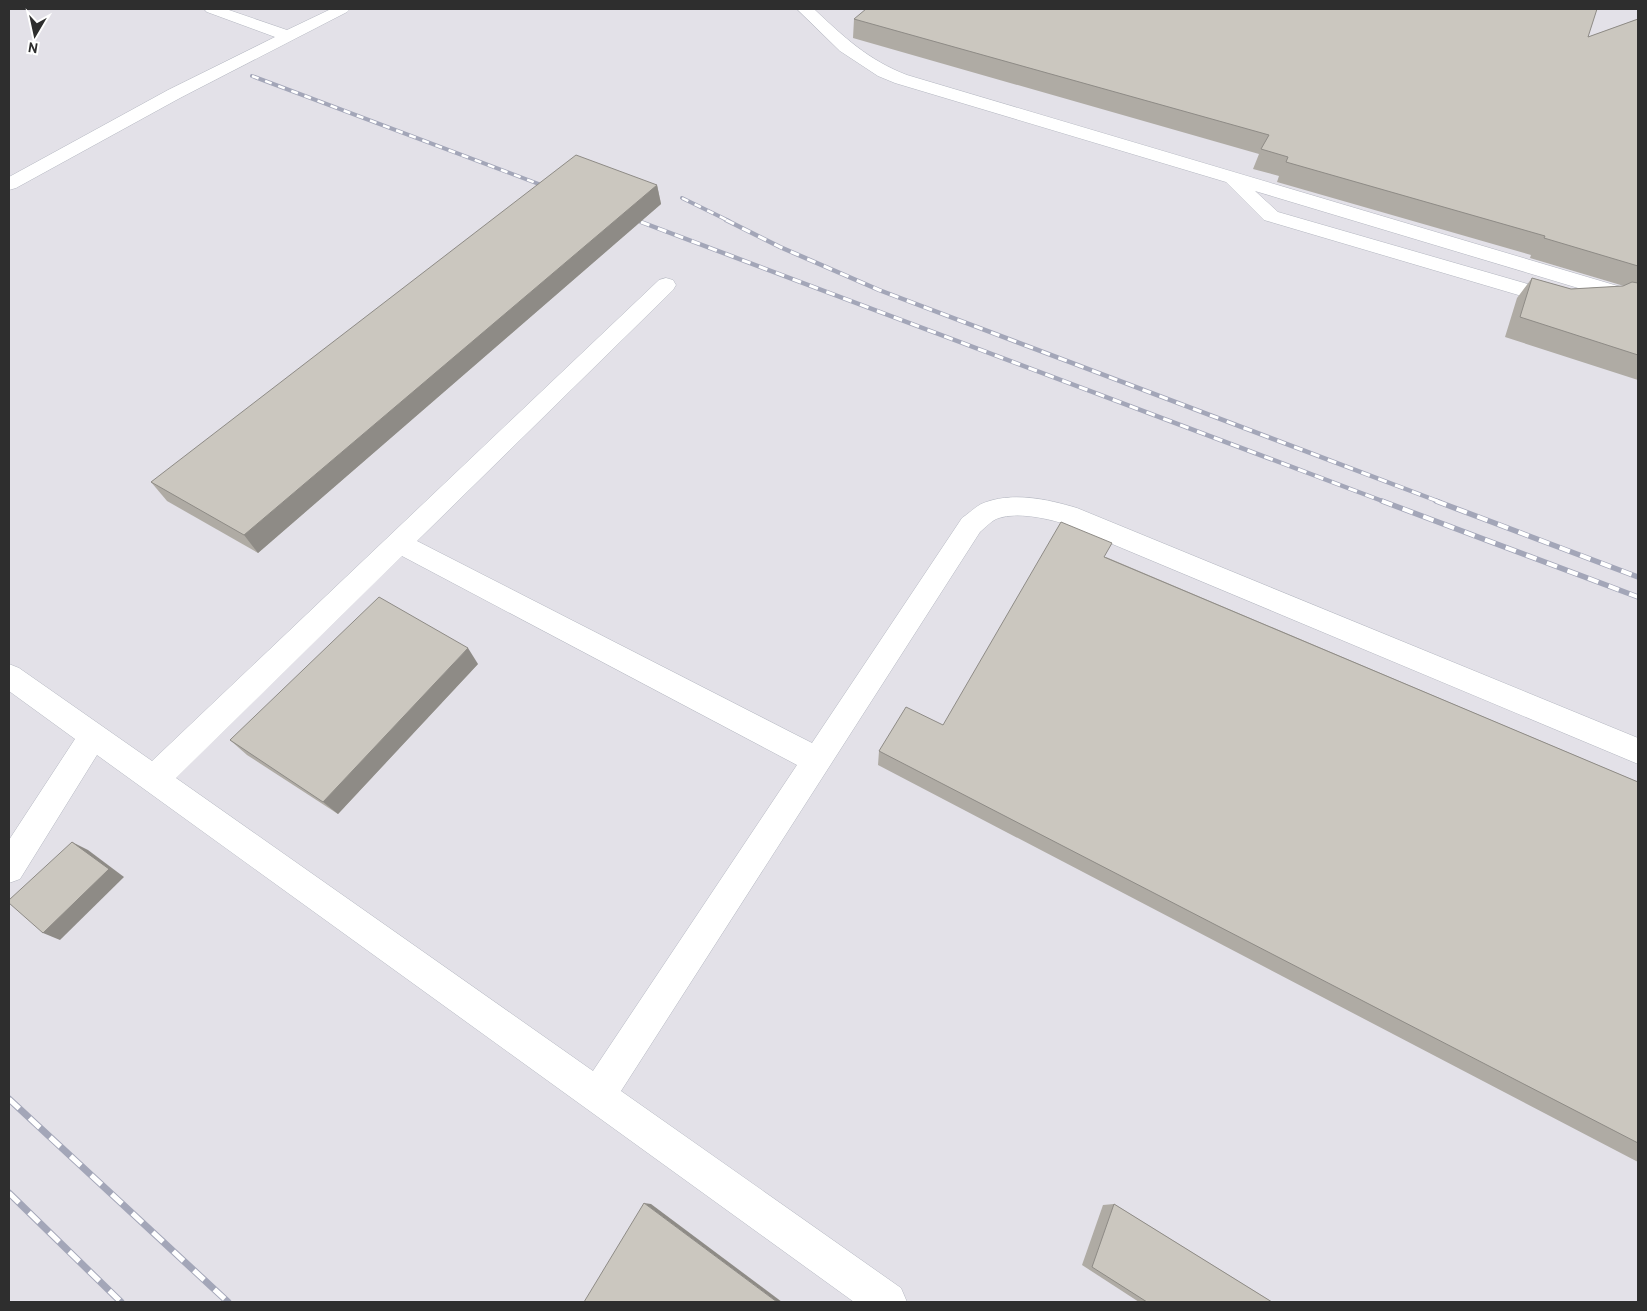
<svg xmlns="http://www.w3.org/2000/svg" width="1647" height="1311" font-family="Overpass,sans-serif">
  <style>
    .industrial { fill: #e3e1e8 }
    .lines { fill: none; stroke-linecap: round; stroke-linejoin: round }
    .minor-casing { stroke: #b4b7c1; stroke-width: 1 }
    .minor { fill: #fff; fill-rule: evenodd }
    .rail-far3-casing { stroke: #a3a6b8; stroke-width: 4 }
    .rail-far2-casing { stroke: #a3a6b8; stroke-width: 4.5 }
    .rail-far1-casing { stroke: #a3a6b8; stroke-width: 5.5 }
    .rail-casing { stroke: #a3a6b8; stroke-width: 7 }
    .rail-far3 { stroke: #fff; stroke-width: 2.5; stroke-dasharray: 7; stroke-linecap: butt }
    .rail-far2 { stroke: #fff; stroke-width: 3; stroke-dasharray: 9; stroke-linecap: butt }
    .rail-far1 { stroke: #fff; stroke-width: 4; stroke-dasharray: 11; stroke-linecap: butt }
    .rail { stroke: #fff; stroke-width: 5; stroke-dasharray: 14; stroke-linecap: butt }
    .wall { fill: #afaba4 }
    .shaded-wall { fill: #8e8b86 }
    .building { fill: #cbc7bf; stroke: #8e8b86 }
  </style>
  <rect width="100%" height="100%" fill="#efe9e1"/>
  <rect class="industrial" x="9" y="9" width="1629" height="1293"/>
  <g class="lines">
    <g class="minor-casing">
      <g id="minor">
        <polygon points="204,9 226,9 287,30 331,9 350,9 347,12 180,98 16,188 9,190 9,177 168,90 275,37 207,12"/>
        <path d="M797,9H814C844,37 868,60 907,75L1638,292V306L1255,191L1278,212L1566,295L1569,300L1566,305L1559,307L1264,220L1226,182L895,83L878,76L840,51Z"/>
        <path d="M666,278L673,280L676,285L673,290L417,541L812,743L962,518C968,514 974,508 981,504C1011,491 1047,499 1077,508L1638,738V764L1062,523C1044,518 1018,512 999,518C992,520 986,527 980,532L621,1091L901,1288L907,1302H854L97,755L20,879L9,883V840L75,739L9,691V664L19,668L152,761L659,280ZM402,556L797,765L593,1071L176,778Z"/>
      </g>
    </g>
    <use href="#minor" class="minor"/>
    <g class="rail-far3-casing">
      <g id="rail-far3">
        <polyline points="252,76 552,189"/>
        <polyline points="682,198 729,221"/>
      </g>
    </g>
    <g class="rail-far2-casing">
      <g id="rail-far2">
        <polyline points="726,220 780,247 879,290 1440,502"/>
        <polyline points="641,222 1385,502"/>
      </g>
    </g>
    <g class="rail-far1-casing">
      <g id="rail-far1">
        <polyline points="1382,501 1638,597"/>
        <polyline points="1436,501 1638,577"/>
      </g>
    </g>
    <g class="rail-casing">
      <g id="rail">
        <polyline points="9,1099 228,1302"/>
        <polyline points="9,1193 121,1302"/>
      </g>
    </g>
    <use href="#rail-far3" class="rail-far3"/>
    <use href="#rail-far2" class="rail-far2"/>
    <use href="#rail-far1" class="rail-far1"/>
    <use href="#rail" class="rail"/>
  </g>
  <g class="wall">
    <polygon points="854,19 1588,37 1638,19 1638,380 1505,337 1517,298 1532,278 1571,289 1624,286 1530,258 1531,255 1277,182 1279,176 1253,169 1259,154 853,38"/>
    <polygon points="657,185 661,204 258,553 167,501 151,482"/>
    <polygon points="1106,557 1638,782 1638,1162 878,765 879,751 943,725"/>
    <polygon points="478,664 338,814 247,755 230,740"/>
    <polygon points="1114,1204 1272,1302 1139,1302 1082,1265 1103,1205"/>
  </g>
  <g class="shaded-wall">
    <polygon points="657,185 661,204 258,553 244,535"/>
    <polygon points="468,648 478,664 338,814 323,802"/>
    <polygon points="72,842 88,850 124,877 60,940 43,933"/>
    <polygon points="644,1203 651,1204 782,1302 777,1302"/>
  </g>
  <g class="building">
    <polygon points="866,9 1597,9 1588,37 1638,19 1638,266 1544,238 1545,236 1286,162 1288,157 1261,149 1269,135 854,19"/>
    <polygon points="576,155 657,185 244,535 151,482"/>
    <polygon points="1532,278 1571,289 1623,286 1632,282 1638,283 1638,355 1520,317"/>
    <polygon points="1061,522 1112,543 1104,557 1638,782 1638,1143 879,751 906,707 943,725"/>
    <polygon points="379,597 468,648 323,802 230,740"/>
    <polygon points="72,842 109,869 43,933 9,903 9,900"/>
    <polygon points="644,1203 777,1302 584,1302"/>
    <polygon points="1114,1204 1272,1302 1147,1302 1092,1267"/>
  </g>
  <rect width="1647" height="1311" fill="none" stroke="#2e2e2e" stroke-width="20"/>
  <g transform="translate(35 35) rotate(189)" stroke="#ffffff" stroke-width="4" paint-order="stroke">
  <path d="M0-4L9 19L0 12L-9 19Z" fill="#2e2e2e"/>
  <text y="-8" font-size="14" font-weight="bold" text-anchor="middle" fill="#2e2e2e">N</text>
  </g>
</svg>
